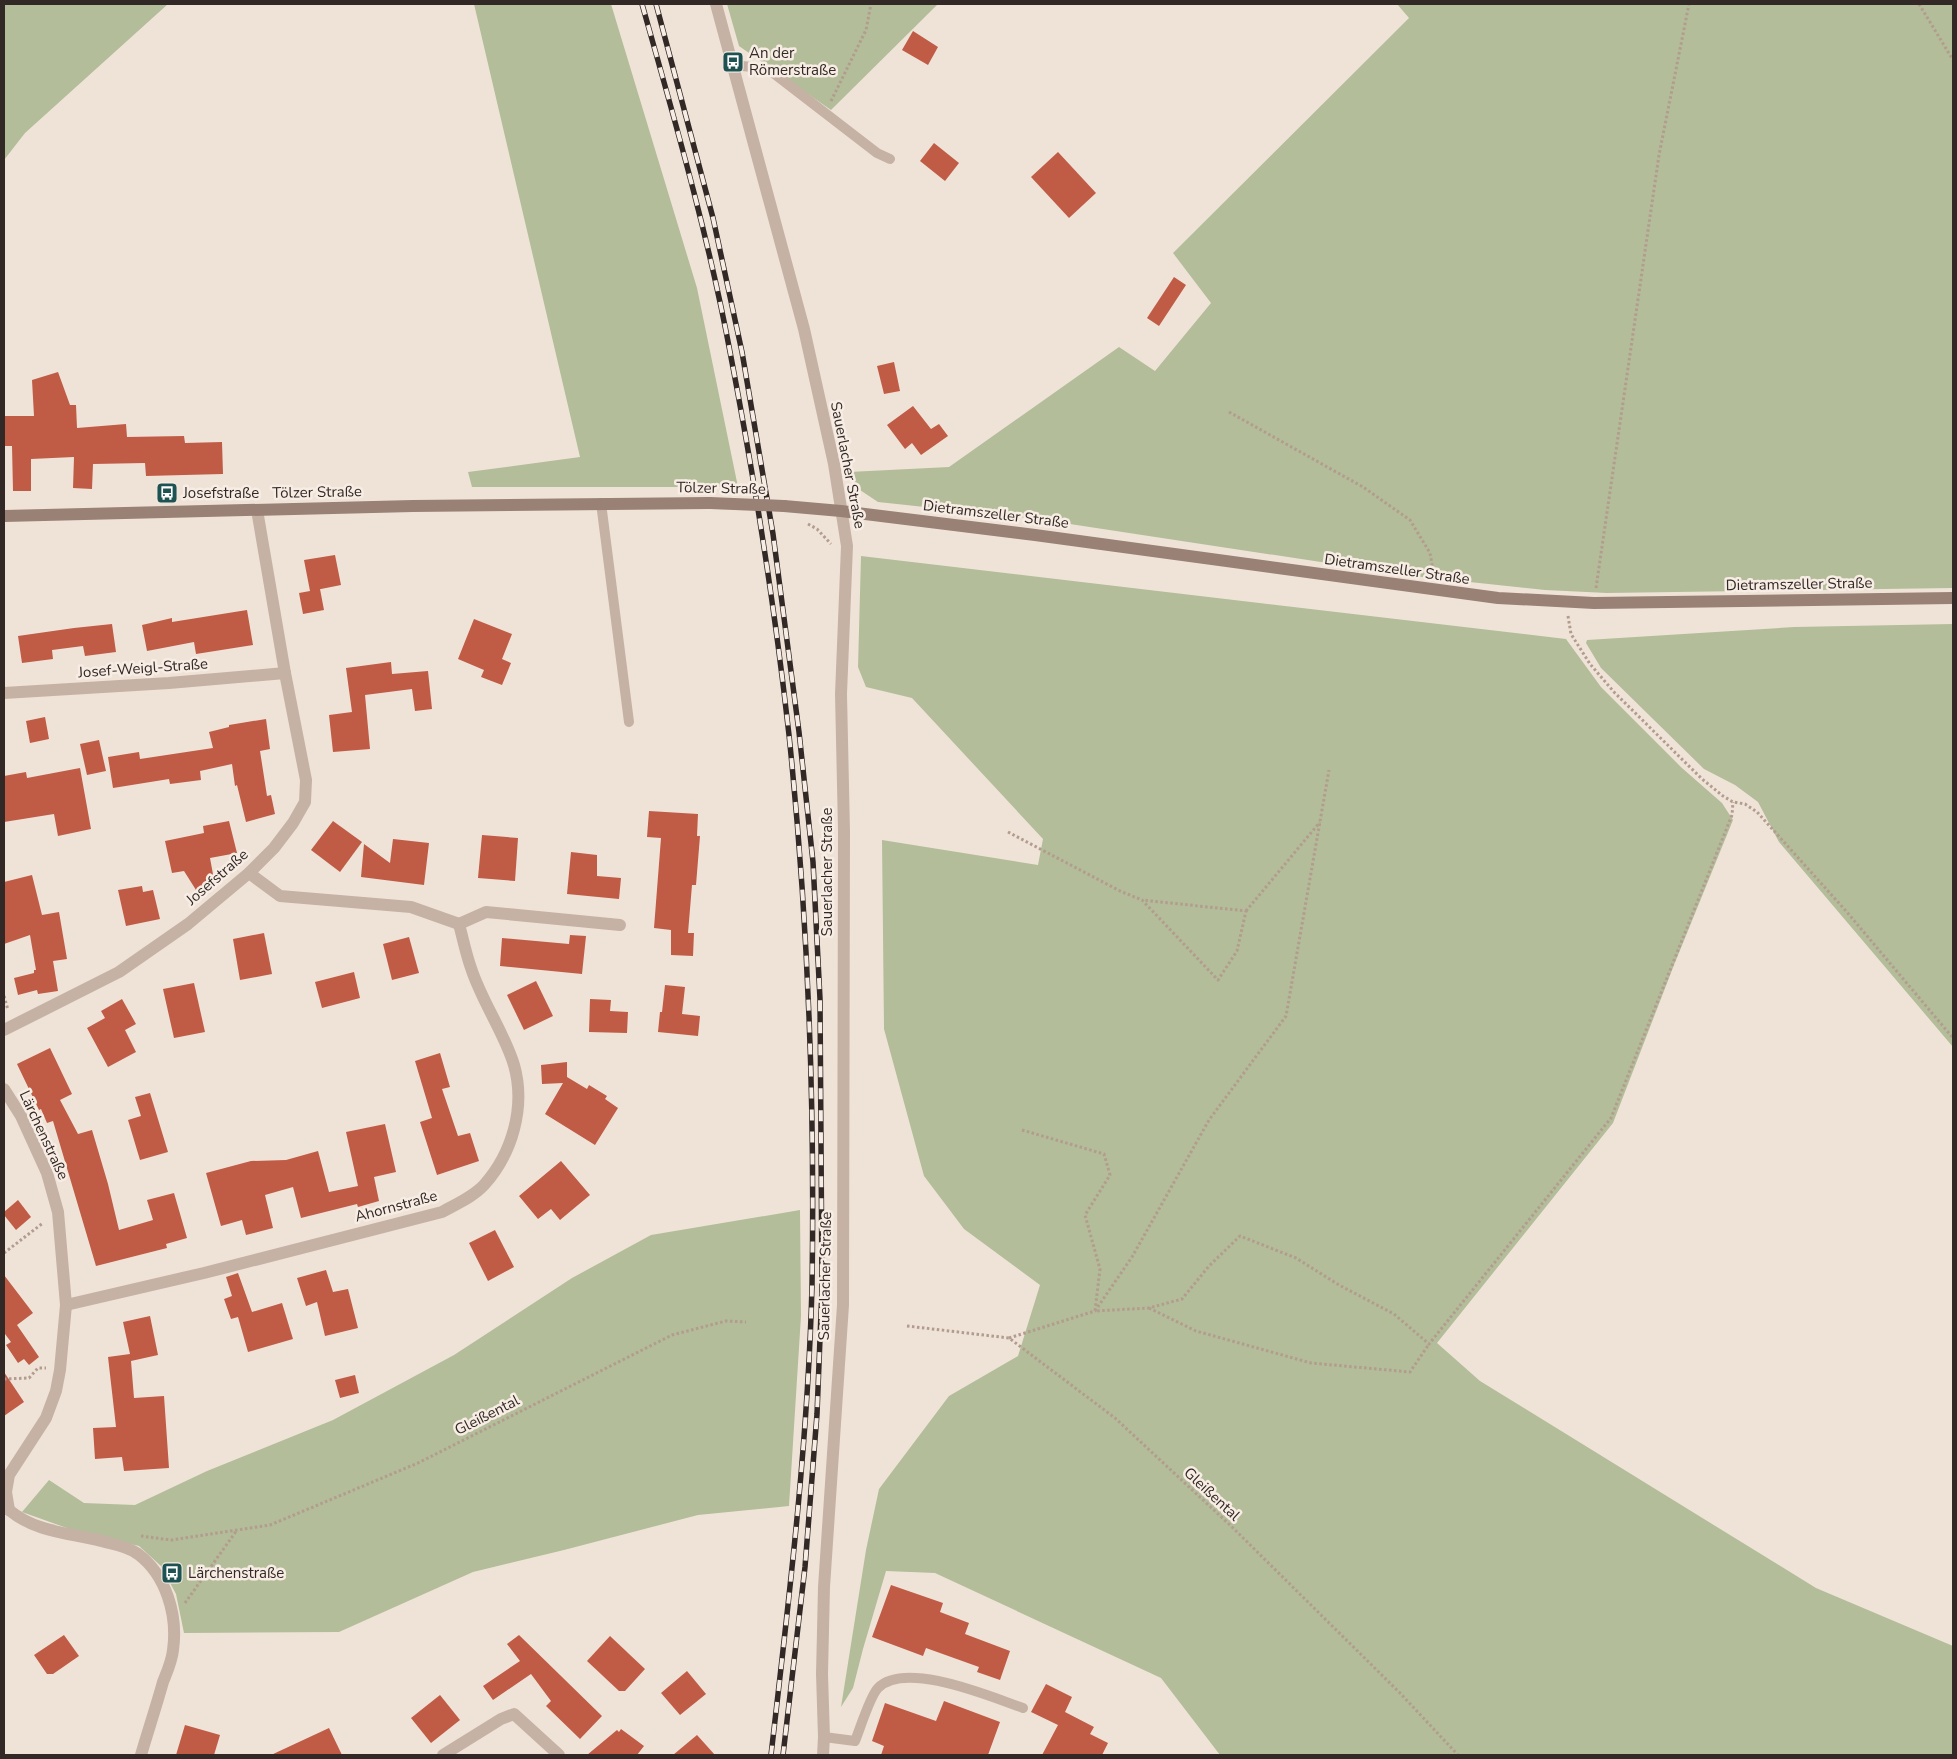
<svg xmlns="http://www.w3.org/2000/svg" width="1957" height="1759" font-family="'Nunito Sans',sans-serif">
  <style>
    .green { fill: #b3bd99 }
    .building { fill: #c05b46 }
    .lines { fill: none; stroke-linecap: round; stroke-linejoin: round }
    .path { stroke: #b29c8f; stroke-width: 3; stroke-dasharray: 2.5 2.5; stroke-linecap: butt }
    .lane { stroke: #c6b2a5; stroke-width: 10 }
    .street { stroke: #c6b2a5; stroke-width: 12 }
    .secondary { stroke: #9a8176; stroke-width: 12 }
    .rail-casing { stroke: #322926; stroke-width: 5.5 }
    .rail { stroke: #f8ede4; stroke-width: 4; stroke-dasharray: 11; stroke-linecap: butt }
    .secondary-bridge { stroke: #9a8176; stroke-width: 12 }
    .labels { text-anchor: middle; stroke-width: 5; stroke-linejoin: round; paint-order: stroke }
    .poi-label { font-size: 15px; fill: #322926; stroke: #f8ede4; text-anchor: start }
    .street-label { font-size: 15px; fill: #322926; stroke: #f8ede4 }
  </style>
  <rect width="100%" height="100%" fill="#efe3d8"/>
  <g class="green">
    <polygon points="4,4 168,4 25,133 4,160"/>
    <polygon points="474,4 611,4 697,288 738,487 472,487 468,472 580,457"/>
    <polygon points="727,4 938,4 831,110 739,46"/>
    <polygon points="1397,4 1953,4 1953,588 1607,593 1545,590 1413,576 1037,519 878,502 860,490 849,472 949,467 1119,347 1155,371 1211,303 1173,253 1409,18"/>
    <polygon points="861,556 1566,639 1601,687 1682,768 1722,803 1733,820 1674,965 1613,1123 1437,1343 1480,1381 1816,1588 1953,1646 1953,1755 1220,1755 1161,1678 935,1573 886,1571 863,1649 853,1688 841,1707 866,1550 879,1489 949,1396 1018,1356 1040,1285 964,1229 924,1176 884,1029 882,840 1038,865 1043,839 912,698 866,687 858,667"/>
    <polygon points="1953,624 1953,1047 1779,842 1758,802 1735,785 1704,769 1601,668 1586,643 1587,640 1794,627"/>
    <polygon points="800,1210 801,1316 789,1506 698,1515 564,1550 473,1572 339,1632 184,1633 176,1594 161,1566 139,1546 78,1532 22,1512 49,1480 84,1503 135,1505 207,1471 333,1420 454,1355 572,1278 651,1235"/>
  </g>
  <g class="building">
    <polygon points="913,31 938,47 928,65 902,50"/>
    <polygon points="934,143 959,163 945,181 920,161"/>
    <polygon points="1058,152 1096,193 1069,218 1031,177"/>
    <polygon points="1174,277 1186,285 1159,326 1147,318"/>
    <polygon points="894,362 900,391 884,394 877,366"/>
    <polygon points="58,372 70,405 76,405 77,428 126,424 127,437 184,436 185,443 222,442 223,474 146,476 145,463 93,464 92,489 73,488 74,457 31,459 31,491 13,491 12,446 4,446 4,416 34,416 32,380"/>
    <polygon points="913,406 931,429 939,424 948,436 921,455 912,443 905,449 887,425"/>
    <polygon points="335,555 341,585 316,590 320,589 324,610 303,614 299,593 310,591 304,560"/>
    <polygon points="247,610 253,645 196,654 194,642 147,651 142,625 172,618 172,622"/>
    <polygon points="474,619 512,634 502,659 511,663 502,685 481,677 484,670 458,659"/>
    <polygon points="112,624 116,652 85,656 83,646 52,650 53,659 22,663 18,636 74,628"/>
    <polygon points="391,662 392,674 428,671 432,709 415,711 412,689 365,695 370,749 333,752 329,715 352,712 346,668"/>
    <polygon points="45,717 49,739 30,743 26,721"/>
    <polygon points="266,719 270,749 260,751 267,796 271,795 275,814 246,822 237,785 235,786 232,764 200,771 201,780 170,784 169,779 113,788 108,757 139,752 140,759 213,748 209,732 229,727 229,725"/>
    <polygon points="99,740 106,771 87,775 80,744"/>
    <polygon points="80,768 91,829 58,836 54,814 4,822 4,776 26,772 27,778"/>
    <polygon points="649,811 698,814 697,836 700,836 696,885 692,885 688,933 694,933 693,956 671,955 671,930 654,928 661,838 647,837"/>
    <polygon points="229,821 237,853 210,858 215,885 196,890 184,871 172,873 165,841 204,833 203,826"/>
    <polygon points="333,821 362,842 340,872 311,850"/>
    <polygon points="482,835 518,838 515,881 478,878"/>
    <polygon points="393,839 429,843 424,885 361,877 364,844 390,863"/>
    <polygon points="571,852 597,855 597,876 621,878 619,899 567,894"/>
    <polygon points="32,875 42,915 59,912 67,959 53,961 58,991 38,994 37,990 18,995 14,978 34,973 34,970 36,970 30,935 4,944 4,882"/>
    <polygon points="142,886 143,892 153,890 160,919 126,926 118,890"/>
    <polygon points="264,933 272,974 240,980 233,939"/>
    <polygon points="570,935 586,936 582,974 500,966 502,938 569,944"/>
    <polygon points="409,937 419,973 392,980 383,944"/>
    <polygon points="354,972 360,998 322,1008 315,982"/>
    <polygon points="536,981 553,1016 524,1030 507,995"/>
    <polygon points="194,983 205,1032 174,1038 163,989"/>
    <polygon points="665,985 685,987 682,1014 700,1016 698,1036 658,1032 660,1012 662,1012"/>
    <polygon points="122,999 136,1024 125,1030 136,1052 108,1067 87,1028 105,1018 101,1011"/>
    <polygon points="590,999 611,1000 610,1011 628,1012 627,1033 589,1032"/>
    <polygon points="50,1048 72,1094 60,1100 78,1134 92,1130 108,1184 119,1230 153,1220 147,1200 174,1193 187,1238 166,1244 167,1248 96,1266 53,1121 47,1123 41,1109 39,1110 17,1064"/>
    <polygon points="440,1053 450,1087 442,1089 458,1136 470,1133 479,1161 437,1175 420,1122 432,1118 415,1061"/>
    <polygon points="567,1062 567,1077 587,1089 589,1085 607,1096 605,1099 618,1108 595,1145 545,1114 563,1083 542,1084 541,1065"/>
    <polygon points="150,1093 168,1152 140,1160 128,1120 141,1116 135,1097"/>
    <polygon points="385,1124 396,1172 374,1177 379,1201 358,1207 357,1204 301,1218 293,1187 265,1195 273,1228 246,1235 242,1220 221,1226 206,1173 251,1161 286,1160 318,1151 329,1192 358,1186 346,1132"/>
    <polygon points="561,1161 590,1195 560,1220 551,1209 538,1219 519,1196"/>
    <polygon points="18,1200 31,1217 16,1230 4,1215 4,1212"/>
    <polygon points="495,1230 514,1267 488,1281 469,1243"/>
    <polygon points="326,1270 333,1292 348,1289 358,1328 325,1336 317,1302 306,1306 297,1278"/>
    <polygon points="238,1273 252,1312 282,1303 293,1339 248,1352 238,1317 231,1319 224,1299 232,1296 226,1277"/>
    <polygon points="4,1275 33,1313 17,1325 39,1357 29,1365 24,1359 18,1363 6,1345 11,1342 5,1334 4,1336"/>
    <polygon points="150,1316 158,1355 131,1361 134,1398 164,1396 169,1468 124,1471 122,1457 95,1459 93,1428 116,1427 108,1357 130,1354 123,1322"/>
    <polygon points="4,1372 24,1402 4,1416"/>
    <polygon points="355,1375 359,1393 340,1398 335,1380"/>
    <polygon points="891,1585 943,1603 940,1612 969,1623 965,1634 1010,1651 1000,1680 977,1672 979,1667 926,1648 923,1656 872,1637"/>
    <polygon points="64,1635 79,1656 53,1674 47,1674 34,1655"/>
    <polygon points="519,1635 602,1716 580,1739 546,1706 551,1701 531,1674 493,1700 483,1686 520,1661 507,1644"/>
    <polygon points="610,1636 645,1669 625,1691 619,1691 587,1661"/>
    <polygon points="687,1671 706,1694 680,1715 661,1693"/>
    <polygon points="1046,1684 1072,1697 1065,1712 1094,1727 1090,1734 1108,1743 1102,1755 1042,1755 1058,1725 1031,1712"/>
    <polygon points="440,1695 460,1720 431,1743 411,1718"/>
    <polygon points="944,1701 1000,1722 988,1755 881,1755 884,1746 872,1741 885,1703 936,1721"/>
    <polygon points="185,1725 220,1735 214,1755 176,1755"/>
    <polygon points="329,1728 342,1755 271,1755"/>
    <polygon points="621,1729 644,1746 637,1755 587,1755 617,1730 619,1732"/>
    <polygon points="697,1735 715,1755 673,1755"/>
  </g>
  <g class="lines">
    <g class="path">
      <polyline points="1919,4 1953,60"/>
      <polyline points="831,101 866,30 871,4"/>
      <polyline points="1229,412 1363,487 1410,520 1430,553 1434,576"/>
      <polyline points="808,524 817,529 831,544"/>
      <polyline points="1596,588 1659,155 1689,4"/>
      <polyline points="1568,616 1571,634 1590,664 1614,692 1702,779 1723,796 1733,802 1745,804 1757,812 1846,911 1953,1038"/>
      <polyline points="1008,832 1120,891 1142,900 1218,980 1237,951 1246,911 1142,900"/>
      <polyline points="1246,911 1320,822"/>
      <polyline points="4,996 8,1010"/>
      <polyline points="1022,1130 1104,1154 1110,1175 1085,1215 1100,1269 1095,1311 1149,1308 1182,1299 1209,1266 1240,1236 1296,1258 1339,1285 1394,1314 1429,1344 1611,1118 1732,815 1733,802"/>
      <polyline points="4,1253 43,1223"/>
      <polyline points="1149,1308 1196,1331 1311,1363 1410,1372 1429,1344"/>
      <polyline points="907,1326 1009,1338 1115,1418 1231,1526 1399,1692 1458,1755"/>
      <polyline points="1009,1338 1095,1311 1132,1257 1209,1120 1286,1016 1329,770"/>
      <polyline points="4,1379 29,1378 38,1368 46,1368"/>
      <polyline points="141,1536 171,1540 270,1525 418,1463 672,1335 726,1321 746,1322"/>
      <polyline points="185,1603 237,1530"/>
    </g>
    <g class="lane">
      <polyline points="734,65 768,69 877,153 890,159"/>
      <polyline points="601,503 629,722"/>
      <path d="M824,1737L855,1741C860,1729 870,1696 878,1688C905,1660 991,1697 1023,1708"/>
    </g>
    <g class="street">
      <polyline points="716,4 804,329 834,464 847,546 841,694 844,831 843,1305 824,1587 822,1674 824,1737 823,1755"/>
      <polyline points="4,693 169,683 285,673"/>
      <polyline points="459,924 486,912 620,925"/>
      <polyline points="4,1030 119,972 188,924 249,873 274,848 293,823 305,802 306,780 285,673 257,510"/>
      <polyline points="4,1089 21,1116 47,1173 58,1212 66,1305 60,1370 56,1391 46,1418 9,1475 6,1492 9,1510"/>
      <path d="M66,1305L204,1273L442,1212C456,1204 473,1197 484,1185C512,1154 526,1107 514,1065C504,1032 482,1002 471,968C466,954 463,939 459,924L411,907L280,896L249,873"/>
      <path d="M9,1510C38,1534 75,1533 109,1543C118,1545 131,1549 138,1554C166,1575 178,1615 173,1650C172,1661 167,1672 163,1682C156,1707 148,1731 141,1755"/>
      <polyline points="443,1755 501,1719 514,1714 559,1755"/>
    </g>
    <g class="secondary">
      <polyline points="784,506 841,511 1035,535 1498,598 1594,603 1953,598"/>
      <polyline points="4,516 413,506 710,503"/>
    </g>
    <g class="rail-casing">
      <g id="rail">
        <path d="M642,4C675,121 709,238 731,357C755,482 775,609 789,735C808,918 815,1103 812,1286C808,1443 789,1599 771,1755"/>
        <polyline points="656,4 713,218 742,352 773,534 799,732 813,862 820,999 822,1288 817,1414 805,1567 783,1755"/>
      </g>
    </g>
    <use href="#rail" class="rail"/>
    <polyline class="secondary-bridge" points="710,503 784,506"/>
  </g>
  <defs>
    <g id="bus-square" transform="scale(1.125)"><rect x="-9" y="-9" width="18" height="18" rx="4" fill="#1e5151" stroke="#f8ede4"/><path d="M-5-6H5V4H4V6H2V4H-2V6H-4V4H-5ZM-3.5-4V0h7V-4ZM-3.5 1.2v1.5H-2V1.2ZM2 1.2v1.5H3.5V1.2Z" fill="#fff"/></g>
  </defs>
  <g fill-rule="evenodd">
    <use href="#bus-square" x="733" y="62"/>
    <use href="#bus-square" x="167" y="493"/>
    <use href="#bus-square" x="172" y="1573"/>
  </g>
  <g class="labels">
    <g class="poi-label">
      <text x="749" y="58">An der<tspan x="749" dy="17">Römerstraße</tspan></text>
      <text x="183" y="498">Josefstraße</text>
      <text x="188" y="1578">Lärchenstraße</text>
    </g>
    <g class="street-label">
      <text transform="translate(848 465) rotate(79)" y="5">Sauerlacher Straße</text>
      <text transform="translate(721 488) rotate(1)" y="5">Tölzer Straße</text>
      <text transform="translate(317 492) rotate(-1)" y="5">Tölzer Straße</text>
      <text transform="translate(996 514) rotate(7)" y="5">Dietramszeller Straße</text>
      <text transform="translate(1397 569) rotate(8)" y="5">Dietramszeller Straße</text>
      <text transform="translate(1799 584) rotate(-1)" y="5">Dietramszeller Straße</text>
      <text transform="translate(143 668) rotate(-4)" y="5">Josef-Weigl-Straße</text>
      <text transform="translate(827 872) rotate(-90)" y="5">Sauerlacher Straße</text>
      <text transform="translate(217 877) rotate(-41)" y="5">Josefstraße</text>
      <text transform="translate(44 1135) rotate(65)" y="5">Lärchenstraße</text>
      <text transform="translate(396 1206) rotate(-15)" y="5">Ahornstraße</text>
      <text transform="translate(825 1276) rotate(-89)" y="5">Sauerlacher Straße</text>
      <text transform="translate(487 1415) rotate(-27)" y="5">Gleißental</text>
      <text transform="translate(1212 1494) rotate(43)" y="5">Gleißental</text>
    </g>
  </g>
  <rect width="1957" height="1759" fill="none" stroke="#322926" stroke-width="10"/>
</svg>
